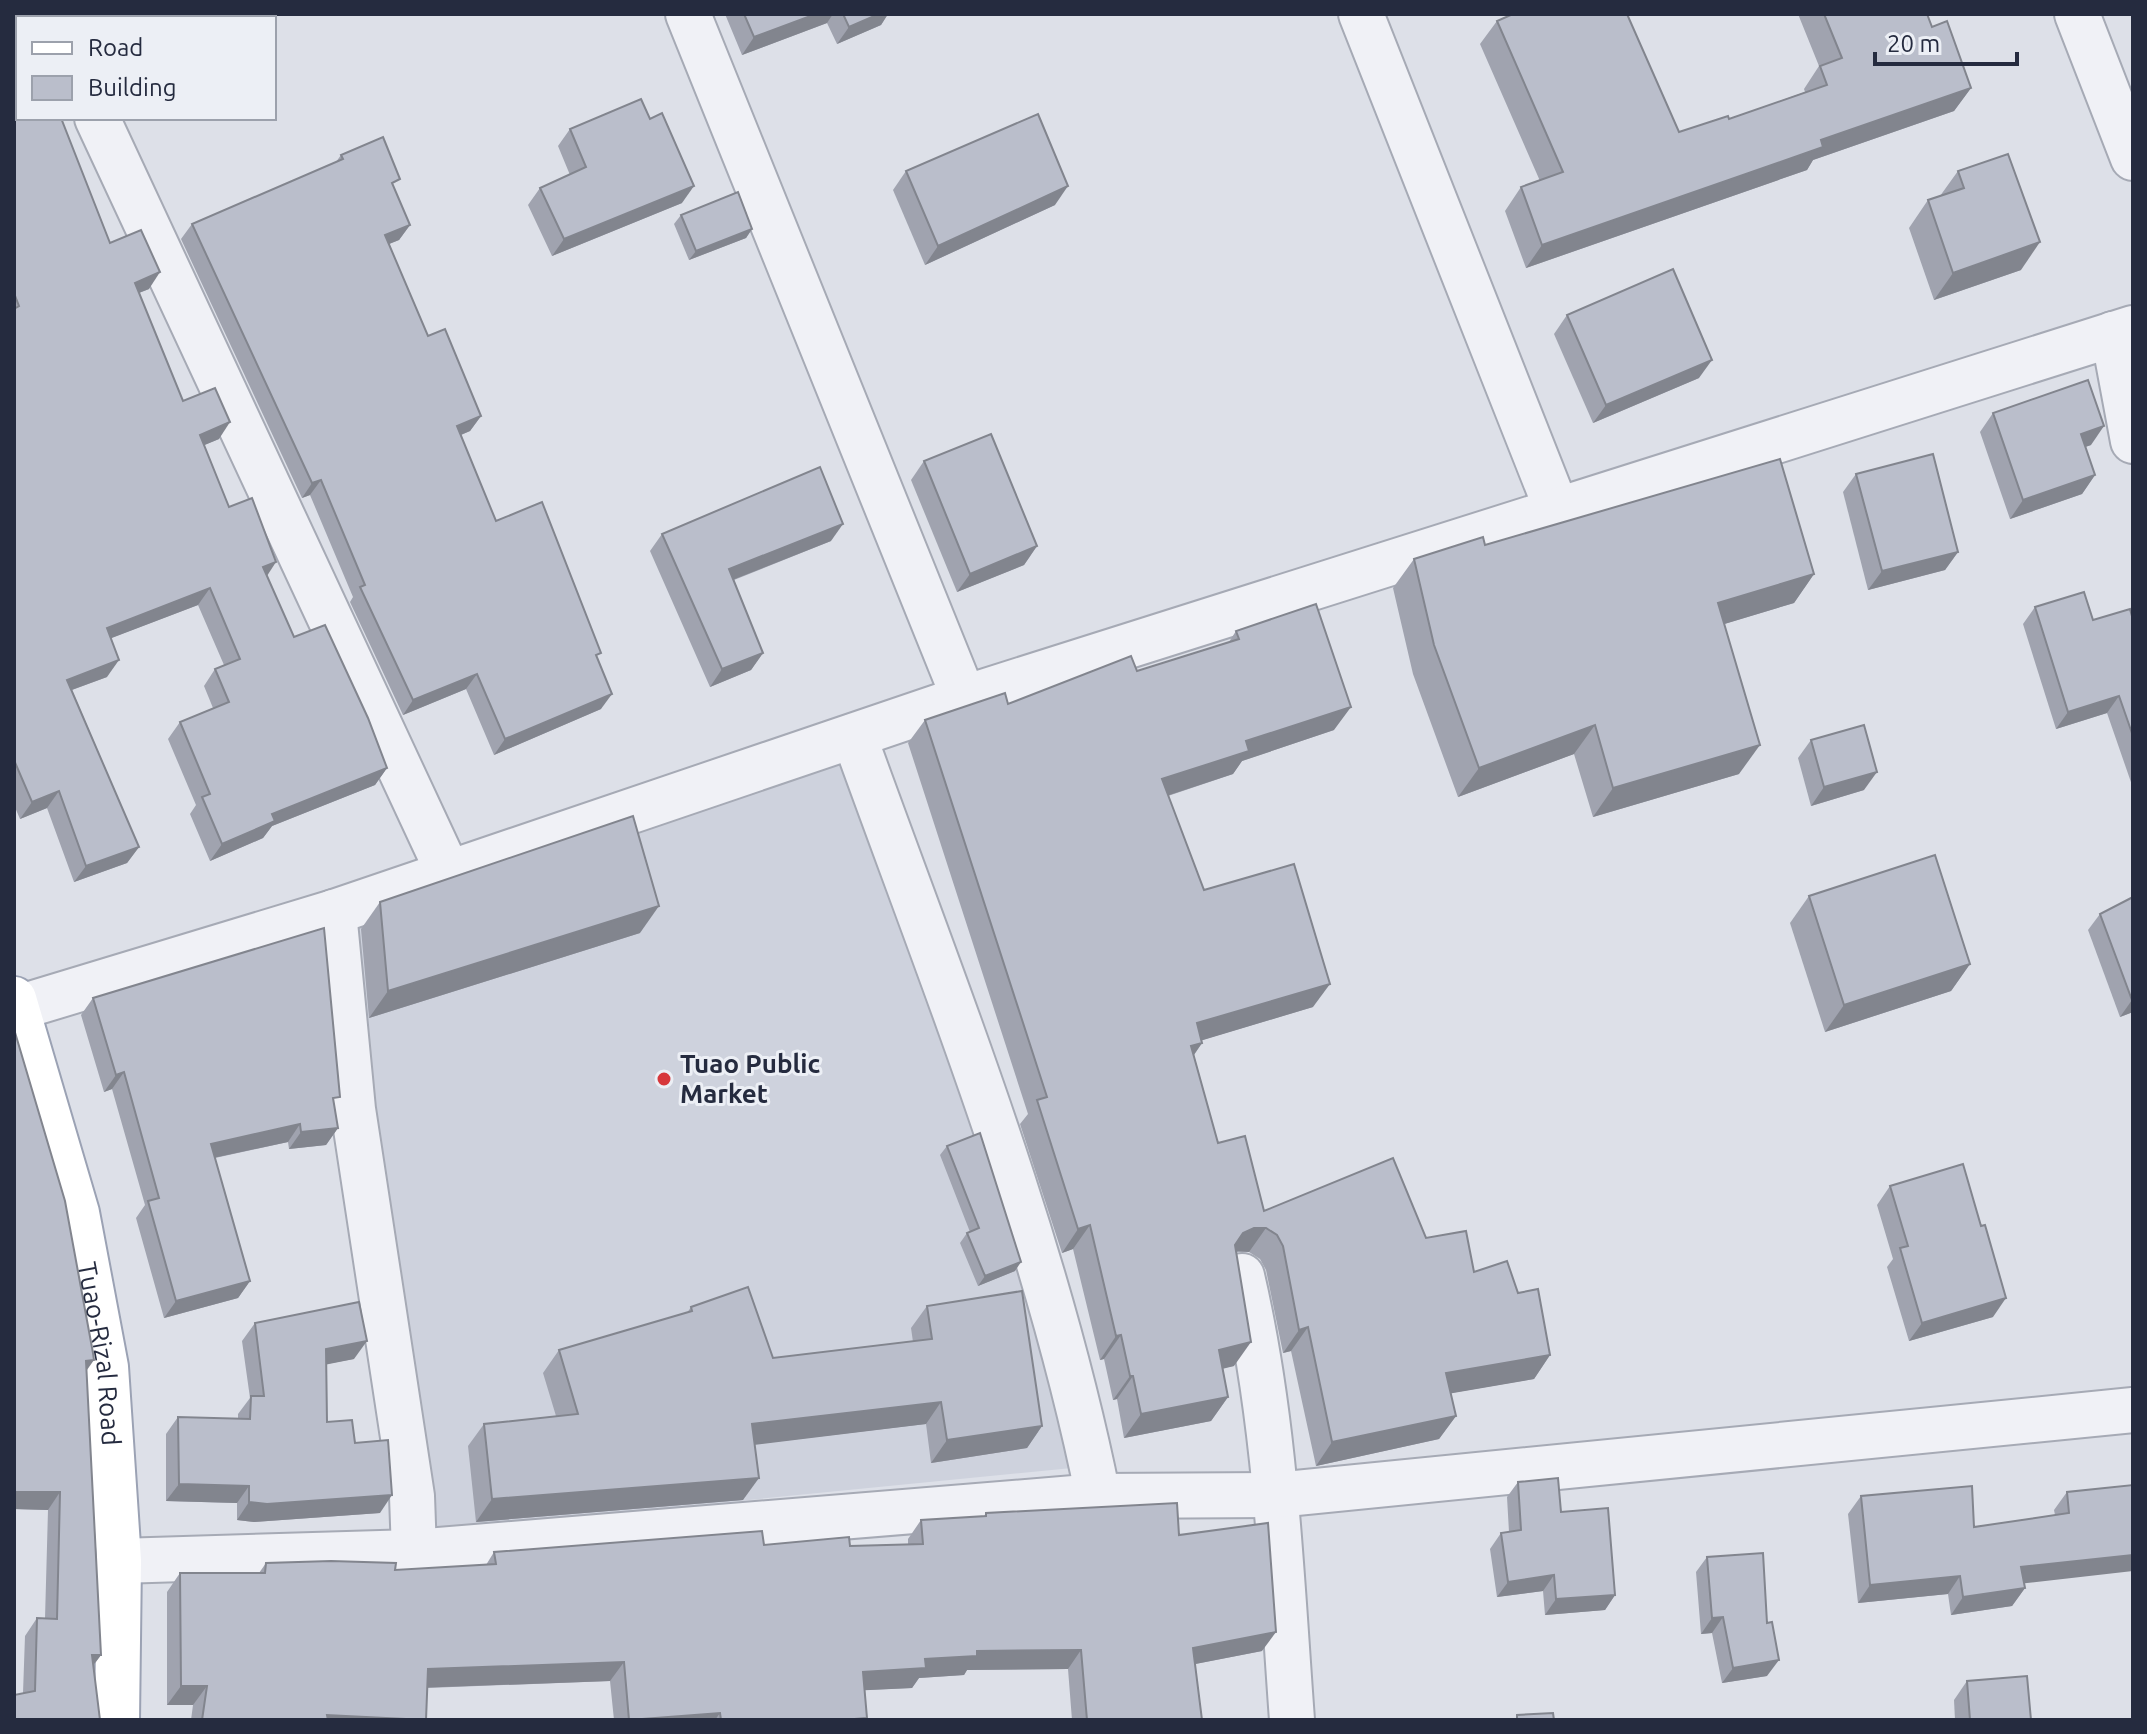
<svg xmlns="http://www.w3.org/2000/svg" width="2147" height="1734" font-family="Ubuntu,sans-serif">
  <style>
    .built { fill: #ced2dd }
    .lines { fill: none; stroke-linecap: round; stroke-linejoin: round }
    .minor-casing { stroke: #a6aab5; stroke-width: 48 }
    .major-casing { stroke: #9ba2b4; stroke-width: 48 }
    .minor { stroke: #f0f1f6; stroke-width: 44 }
    .major { stroke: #fff; stroke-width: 44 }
    .wall { fill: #a0a3af }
    .shaded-wall { fill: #82858e }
    .building { fill: #babecb; stroke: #82858e; stroke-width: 2 }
    .poi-dot { fill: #d7373b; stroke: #eceff5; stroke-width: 3 }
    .labels { text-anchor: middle; stroke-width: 6; stroke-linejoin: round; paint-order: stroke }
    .poi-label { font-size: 26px; font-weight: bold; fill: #252b3f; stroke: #eceff5; text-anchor: start }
    .street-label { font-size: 26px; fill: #252b3f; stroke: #eceff5 }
  </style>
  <rect width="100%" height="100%" fill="#dde0e8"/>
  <polygon class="built" points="834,721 1041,1265 1072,1468 474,1527 432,1526 327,893"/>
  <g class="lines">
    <g class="minor-casing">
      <g id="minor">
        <polyline points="49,14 50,18"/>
        <polyline points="688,14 964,698"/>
        <polyline points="1361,14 1557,510"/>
        <polyline points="2077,14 2133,158"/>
        <polyline points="97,118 448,872"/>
        <polyline points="2113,334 2133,441"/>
        <path d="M854,736C944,986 1045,1234 1098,1496"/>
        <polyline points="334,912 353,1109 412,1496 414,1552"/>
        <polyline points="14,1009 334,912 964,698 2133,328"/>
        <path d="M1242,1276C1276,1422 1281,1571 1292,1720"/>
        <polyline points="119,1561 414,1552 1098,1496 1276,1495 2133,1410"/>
      </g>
    </g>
    <g class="major-casing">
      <g id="major">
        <path id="s1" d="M14,999L77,1213L106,1367L119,1561L117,1720"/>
      </g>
    </g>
    <use href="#minor" class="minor"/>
    <use href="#major" class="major"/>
  </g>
  <g class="wall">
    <polygon points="14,14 18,18 110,243 149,289 139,293 183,401 219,439 204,445 229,507 267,576 294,637 387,768 375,785 272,826 263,838 210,861 190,814 196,805 168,739 180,722 213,708 204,686 215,669 224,665 198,605 111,638 107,677 72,690 139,847 127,863 74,882 47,808 20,819 14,805"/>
    <polygon points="75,14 254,14 256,18 73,18"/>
    <polygon points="725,14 888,14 881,25 837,44 827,23 742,55"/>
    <polygon points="1798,14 1927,14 1932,27 1971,88 1954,111 1813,160 1807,170 1526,268 1505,211 1521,187 1540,181 1480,44 1497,21 1679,132 1729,119 1805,92 1804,89 1819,66"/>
    <polygon points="650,119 682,203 552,256 528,205 540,188 570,175 558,146 570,129"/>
    <polygon points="341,155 394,188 410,225 399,240 389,244 428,336 481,416 470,431 461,435 496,521 598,658 601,709 494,755 466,689 403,715 350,602 353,597 310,495 302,498 181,239 192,224 336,162"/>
    <polygon points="906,171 1055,205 925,265 893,190"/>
    <polygon points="1958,171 2021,270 1934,300 1909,228 1928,200 1940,196"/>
    <polygon points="681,215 752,229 746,238 689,260 674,224"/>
    <polygon points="1567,315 1699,378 1593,423 1554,334"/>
    <polygon points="1993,413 2091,445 2085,447 2095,475 2082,494 2010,519 1980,432"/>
    <polygon points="924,461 1037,546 1024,565 957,592 911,480"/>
    <polygon points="1856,474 1958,552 1945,570 1868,590 1843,492"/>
    <polygon points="662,534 831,541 734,580 763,653 751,670 710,687 650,551"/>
    <polygon points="1485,545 1814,574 1794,603 1724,624 1739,774 1593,817 1574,754 1458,797 1413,674 1393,588 1414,559"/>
    <polygon points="2035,607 2093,620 2133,620 2133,788 2107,713 2056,729 2023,624"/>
    <polygon points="1236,631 1334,730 1242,761 1233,774 1168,796 1204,890 1313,1007 1202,1040 1202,1043 1194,1055 1218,1143 1264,1211 1426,1238 1474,1272 1518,1293 1550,1355 1534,1379 1451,1393 1456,1416 1439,1439 1316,1466 1291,1351 1283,1353 1266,1270 1260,1259 1249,1252 1236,1252 1234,1366 1223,1368 1228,1397 1211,1421 1124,1438 1117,1399 1113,1400 1104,1359 1100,1360 1073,1249 1062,1253 1020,1124 1028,1114 908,743 925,720 1008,704 1137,671 1229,642"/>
    <polygon points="1811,740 1864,790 1811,806 1798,758"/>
    <polygon points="1809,896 1970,964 1951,991 1825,1032 1790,923"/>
    <polygon points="2133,897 2133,1012 2120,1017 2088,930 2100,914"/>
    <polygon points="380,902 640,933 369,1018 361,929"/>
    <polygon points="93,998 334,1105 338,1128 326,1145 289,1149 288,1142 215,1158 250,1281 238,1298 164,1318 136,1218 145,1205 112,1089 104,1092 81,1015"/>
    <polygon points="14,1029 86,1371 101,1655 93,1666 100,1720 23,1693 25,1636 37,1618 45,1619 48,1510 14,1509"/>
    <polygon points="947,1146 1015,1271 978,1286 960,1243 967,1233 970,1232 940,1155"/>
    <polygon points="1890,1186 1993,1317 1909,1341 1887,1267 1893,1259 1877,1205"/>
    <polygon points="927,1306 1042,1426 1027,1448 931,1463 926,1424 755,1444 743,1500 476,1522 468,1446 484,1424 556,1416 543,1373 559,1350 687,1313 691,1307 773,1358 913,1342 911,1328"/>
    <polygon points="255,1323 354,1359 326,1364 327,1422 355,1443 380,1513 254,1522 237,1520 237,1503 166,1501 166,1434 178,1417 238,1419 238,1414 250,1398 242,1341"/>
    <polygon points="1518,1482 1561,1512 1615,1595 1605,1610 1545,1615 1543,1591 1497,1597 1490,1549 1501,1533 1509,1532 1507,1497"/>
    <polygon points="2133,1485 2024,1583 2025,1588 2012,1606 1951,1615 1948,1594 1858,1603 1848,1514 1861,1496 1974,1527 2055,1515 2054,1510 2067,1492"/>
    <polygon points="986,1513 1179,1535 1262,1651 1195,1664 1202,1720 1072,1720 1068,1669 967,1670 964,1675 919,1678 912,1688 865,1690 866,1720 614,1720 610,1681 427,1688 426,1720 191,1720 193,1705 167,1705 167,1592 180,1573 259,1573 266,1563 395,1570 486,1565 494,1552 764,1545 850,1546 908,1544 908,1539 921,1520 984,1516"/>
    <polygon points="1707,1557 1767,1623 1767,1676 1722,1683 1712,1633 1701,1634 1696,1572"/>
    <polygon points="1967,1681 2031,1720 1955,1720 1954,1700"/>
  </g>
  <g class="shaded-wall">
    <polygon points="816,14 833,14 827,23 742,55 754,37"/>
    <polygon points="879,14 888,14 881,25 837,44 849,27"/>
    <polygon points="1971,88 1954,111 1813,160 1807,170 1526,268 1542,245 1821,140"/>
    <polygon points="694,186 682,203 552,256 564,239"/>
    <polygon points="1068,186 1055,205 925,265 938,246"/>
    <polygon points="410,225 399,240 374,250 385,235"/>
    <polygon points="752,229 746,238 689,260 696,251"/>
    <polygon points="2040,242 2021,270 1934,300 1953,273"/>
    <polygon points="160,272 149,289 123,299 135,283"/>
    <polygon points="1712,360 1699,378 1593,423 1606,405"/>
    <polygon points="481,416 470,431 446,441 457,426"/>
    <polygon points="230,422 219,439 188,452 200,435"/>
    <polygon points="2104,426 2091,445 2068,453 2081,434"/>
    <polygon points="2095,475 2082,494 2010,519 2023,500"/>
    <polygon points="321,480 310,495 302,498 312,483"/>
    <polygon points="843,524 831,541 717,586 729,569"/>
    <polygon points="1037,546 1024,565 957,592 970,574"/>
    <polygon points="1958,552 1945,570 1868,590 1882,571"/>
    <polygon points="276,562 265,579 263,567"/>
    <polygon points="1814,574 1794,603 1698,632 1718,603"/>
    <polygon points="210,588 198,605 96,644 107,628"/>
    <polygon points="763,653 751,670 710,687 722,669"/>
    <polygon points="119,660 107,677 55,696 67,680"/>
    <polygon points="477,674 466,689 403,715 413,700"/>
    <polygon points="612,694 601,709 494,755 505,739"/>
    <polygon points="2119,696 2107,713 2056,729 2068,712"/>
    <polygon points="1351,707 1334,730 1242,761 1233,774 1145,803 1162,779 1246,741"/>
    <polygon points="1595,725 1574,754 1458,797 1479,768"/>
    <polygon points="1760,745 1739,774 1593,817 1613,788"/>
    <polygon points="387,768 375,785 272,826 263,838 210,861 222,844 272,814"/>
    <polygon points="1877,772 1864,790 1811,806 1824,787"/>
    <polygon points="59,791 47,808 20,819 32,802"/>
    <polygon points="139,847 127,863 74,882 86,866"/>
    <polygon points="659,906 640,933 369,1018 388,991"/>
    <polygon points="1970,964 1951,991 1825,1032 1844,1005"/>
    <polygon points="1330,984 1313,1007 1180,1047 1197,1023"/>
    <polygon points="2132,1000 2133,1000 2133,1012 2120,1017"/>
    <polygon points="1202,1043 1186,1066 1191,1046"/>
    <polygon points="124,1072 112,1089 104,1092 116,1075"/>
    <polygon points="300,1124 288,1142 199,1161 211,1144"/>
    <polygon points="338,1128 326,1145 289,1149 301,1132"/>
    <polygon points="1090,1225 1073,1249 1062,1253 1078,1229"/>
    <polygon points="1254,1228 1266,1228 1249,1252 1238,1251 1226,1257 1243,1233"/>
    <polygon points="1021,1262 1015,1271 978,1286 985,1276"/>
    <polygon points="250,1281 238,1298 164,1318 176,1301"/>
    <polygon points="2006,1298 1993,1317 1909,1341 1922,1323"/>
    <polygon points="1308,1327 1291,1351 1283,1353 1299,1330"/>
    <polygon points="1121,1335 1104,1359 1100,1360 1116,1336"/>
    <polygon points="367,1341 354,1359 314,1367 326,1349"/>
    <polygon points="1251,1342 1234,1366 1202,1374 1219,1350"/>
    <polygon points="1550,1355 1534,1379 1430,1397 1446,1373"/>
    <polygon points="94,1360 82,1377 86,1361"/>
    <polygon points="1130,1376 1133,1376 1117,1399 1113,1400"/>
    <polygon points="1228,1397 1211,1421 1124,1438 1141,1414"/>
    <polygon points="941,1402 926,1424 737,1447 752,1424"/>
    <polygon points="1456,1416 1439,1439 1316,1466 1332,1442"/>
    <polygon points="1042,1426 1027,1448 931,1463 947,1440"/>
    <polygon points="759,1478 743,1500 476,1522 492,1499"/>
    <polygon points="179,1484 249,1486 237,1503 166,1501"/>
    <polygon points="14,1492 60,1492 48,1510 14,1509"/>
    <polygon points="392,1495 380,1513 254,1522 237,1520 249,1502"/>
    <polygon points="2133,1555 2133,1571 2009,1585 2021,1567"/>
    <polygon points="1554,1575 1543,1591 1497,1597 1508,1582"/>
    <polygon points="1960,1576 1948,1594 1858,1603 1870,1585"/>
    <polygon points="2025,1588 2012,1606 1951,1615 1963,1597"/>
    <polygon points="1615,1595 1605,1610 1545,1615 1556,1599"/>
    <polygon points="1723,1617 1712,1633 1701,1634 1712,1618"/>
    <polygon points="1276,1632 1262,1651 1180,1667 1193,1648"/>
    <polygon points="1081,1650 1068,1669 967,1670 964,1675 919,1678 912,1688 849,1691 863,1672 925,1659 977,1651"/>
    <polygon points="92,1655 101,1655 88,1672"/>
    <polygon points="1779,1660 1767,1676 1722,1683 1733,1668"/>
    <polygon points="624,1662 610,1681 415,1688 428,1669"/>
    <polygon points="181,1686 207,1686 193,1705 167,1705"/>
    <polygon points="720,1713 715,1720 641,1720"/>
    <polygon points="327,1715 410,1720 324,1720"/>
  </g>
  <g class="building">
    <polygon points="14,14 33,14 34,18 18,18 18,118 61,118 110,243 141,230 160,272 135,283 183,401 215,388 230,422 200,435 229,507 252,498 276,562 263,567 294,637 325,625 368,718 387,768 272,814 275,821 222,844 202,797 210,794 180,722 229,702 215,669 240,659 210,588 107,628 119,660 67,680 139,847 86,866 59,791 32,802 14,760 14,309 19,306 14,293"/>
    <polygon points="81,14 254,14 256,18 80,18"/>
    <polygon points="744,14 816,14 754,37"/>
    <polygon points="843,14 879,14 849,27"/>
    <polygon points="1513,14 1627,14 1679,132 1728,116 1729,119 1827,85 1820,66 1842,58 1824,14 1927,14 1932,27 1947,21 1971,88 1821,140 1823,147 1542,245 1521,187 1563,172 1497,21"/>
    <polygon points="641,99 650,119 662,113 694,186 564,239 540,188 586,167 570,129"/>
    <polygon points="1038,114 1068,186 938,246 906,171"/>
    <polygon points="383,137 400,179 392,183 410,225 385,235 428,336 445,329 481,416 457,426 496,521 542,502 601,653 596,655 612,694 505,739 477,674 413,700 360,587 365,585 321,480 312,483 192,224 343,159 341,155"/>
    <polygon points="2008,154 2040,242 1953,273 1928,200 1964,188 1958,171"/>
    <polygon points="738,192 752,229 696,251 681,215"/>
    <polygon points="1673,269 1712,360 1606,405 1567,315"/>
    <polygon points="2088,380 2104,426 2081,434 2095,475 2023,500 1993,413"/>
    <polygon points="991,434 1037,546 970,574 924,461"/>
    <polygon points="1933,454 1958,552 1882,571 1856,474"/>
    <polygon points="1780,459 1814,574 1718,603 1760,745 1613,788 1595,725 1479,768 1434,645 1414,559 1483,537 1485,545"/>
    <polygon points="820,467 843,524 729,569 763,653 722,669 662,534"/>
    <polygon points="2084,592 2093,620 2130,609 2133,620 2133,736 2119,696 2068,712 2035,607"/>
    <polygon points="1316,604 1351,707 1246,741 1249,751 1162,779 1204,890 1294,864 1330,984 1197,1023 1202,1043 1191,1046 1218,1143 1245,1136 1264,1211 1393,1158 1426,1238 1466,1231 1474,1272 1507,1261 1518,1293 1538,1289 1550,1355 1446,1373 1456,1416 1332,1442 1308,1327 1299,1330 1283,1246 1277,1235 1266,1228 1254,1228 1243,1233 1235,1245 1251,1342 1219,1350 1228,1397 1141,1414 1133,1376 1130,1376 1121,1335 1116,1336 1090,1225 1078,1229 1037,1100 1047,1097 925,720 1005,693 1008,704 1131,656 1137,671 1239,639 1236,631"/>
    <polygon points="1864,725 1877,772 1824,787 1811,740"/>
    <polygon points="633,816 659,906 388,991 380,902"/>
    <polygon points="1935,855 1970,964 1844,1005 1809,896"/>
    <polygon points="2133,897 2133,1000 2132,1000 2100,914"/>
    <polygon points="324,928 340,1097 333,1098 338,1128 301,1132 300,1124 211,1144 250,1281 176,1301 148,1201 159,1198 124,1072 116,1075 93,998"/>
    <polygon points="14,1029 65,1201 93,1353 94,1360 86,1361 101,1655 92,1655 100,1720 14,1720 14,1695 35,1691 37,1618 57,1619 60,1492 14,1492"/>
    <polygon points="980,1133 1021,1262 985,1276 967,1233 979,1228 947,1146"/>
    <polygon points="1963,1164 1981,1226 1985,1225 2006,1298 1922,1323 1900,1248 1908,1246 1890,1186"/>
    <polygon points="748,1287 773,1358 932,1339 927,1306 1022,1291 1042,1426 947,1440 941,1402 752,1424 759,1478 492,1499 484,1424 578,1414 559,1350 692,1311 691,1307"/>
    <polygon points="359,1302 367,1341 326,1349 327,1422 352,1420 355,1443 388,1440 392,1495 267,1504 249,1502 249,1486 179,1484 178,1417 250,1419 251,1396 264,1396 255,1323"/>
    <polygon points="1558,1478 1561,1512 1608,1508 1615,1595 1556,1599 1554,1575 1508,1582 1501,1533 1521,1530 1518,1482"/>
    <polygon points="2133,1485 2133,1555 2021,1567 2025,1588 1963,1597 1960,1576 1870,1585 1861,1496 1972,1486 1974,1527 2069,1513 2067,1492"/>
    <polygon points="1177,1503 1179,1535 1268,1523 1276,1632 1193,1648 1202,1720 1087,1720 1081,1650 977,1651 977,1656 925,1659 926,1668 863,1672 867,1718 842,1720 721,1720 720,1713 629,1720 624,1662 428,1669 426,1720 327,1715 328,1720 202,1720 207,1686 181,1686 180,1573 265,1573 266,1563 331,1561 396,1563 395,1570 496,1564 494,1552 762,1531 764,1545 849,1537 850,1546 923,1544 921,1520 986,1516 986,1513"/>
    <polygon points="1763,1553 1767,1623 1772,1622 1779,1660 1733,1668 1723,1617 1712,1618 1707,1557"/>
    <polygon points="2027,1676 2031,1720 1970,1720 1967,1681"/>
    <polygon points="1553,1713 1554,1720 1517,1720 1517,1715"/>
  </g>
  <circle class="poi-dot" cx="664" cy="1079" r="8"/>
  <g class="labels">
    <g class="poi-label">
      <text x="680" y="1073">Tuao Public<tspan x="680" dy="30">Market</tspan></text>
    </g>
    <g class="street-label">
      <text dy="9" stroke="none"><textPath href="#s1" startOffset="366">Tuao-Rizal Road</textPath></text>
    </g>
  </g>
  <rect width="2147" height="1734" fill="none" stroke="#252b3f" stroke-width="32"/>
  <rect x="16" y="16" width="260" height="104" fill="#eceff5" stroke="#9ca1ac" stroke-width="2"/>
  <rect x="32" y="42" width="40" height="12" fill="#ffffff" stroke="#9ca1ac" stroke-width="2"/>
  <text x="88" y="56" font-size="24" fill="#252b3f">Road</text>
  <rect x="32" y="76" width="40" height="24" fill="#babecb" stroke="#9ca1ac" stroke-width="2"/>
  <text x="88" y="96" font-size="24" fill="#252b3f">Building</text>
  <path d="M1875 52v12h142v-12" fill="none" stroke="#252b3f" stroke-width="4"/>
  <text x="1887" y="52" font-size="24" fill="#252b3f" stroke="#eceff5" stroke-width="6" paint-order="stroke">20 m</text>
</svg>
